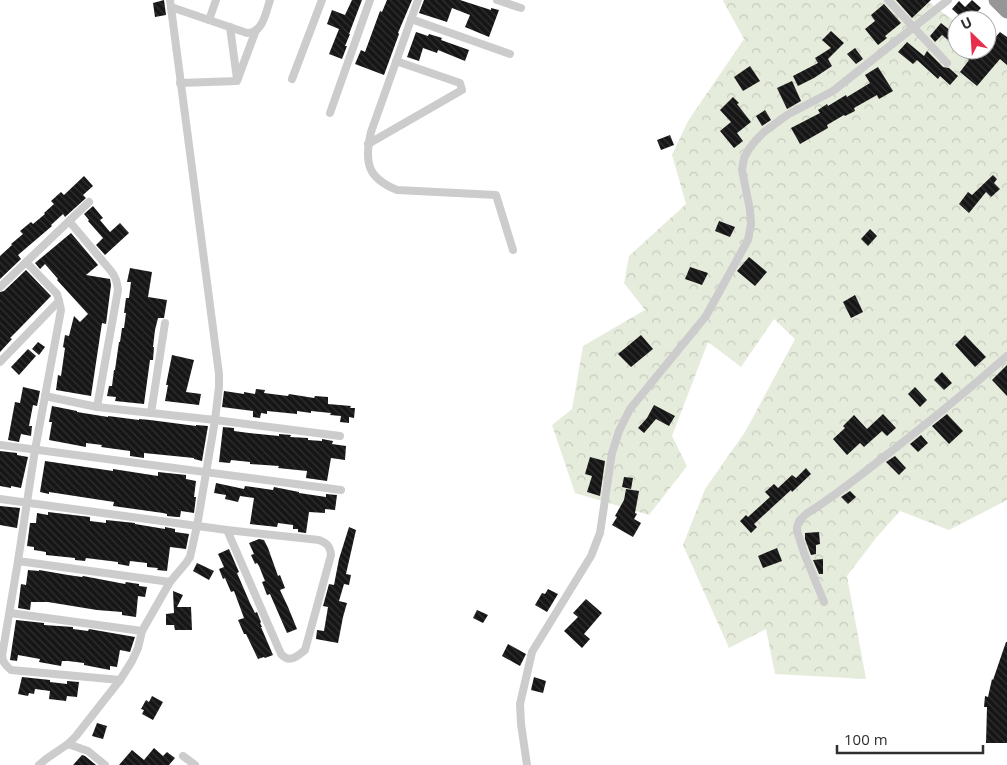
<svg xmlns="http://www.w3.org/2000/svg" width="1007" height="765" font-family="'Open Sans',sans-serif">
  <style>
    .forest { fill: url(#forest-crowns) }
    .building { fill: url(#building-back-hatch) }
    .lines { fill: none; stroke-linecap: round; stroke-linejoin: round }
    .street { stroke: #ccc; stroke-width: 8 }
    .highway { stroke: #969696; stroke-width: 15 }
  </style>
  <defs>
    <pattern id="forest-crowns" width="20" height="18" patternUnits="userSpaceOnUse" patternTransform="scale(1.25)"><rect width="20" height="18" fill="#e6ecdc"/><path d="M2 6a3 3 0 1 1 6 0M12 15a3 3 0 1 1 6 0" fill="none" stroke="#c6cbbd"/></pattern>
    <pattern id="building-back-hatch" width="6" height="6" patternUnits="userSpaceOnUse" patternTransform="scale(1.25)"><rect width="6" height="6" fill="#161616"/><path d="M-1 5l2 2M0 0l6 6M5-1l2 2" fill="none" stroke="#303030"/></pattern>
  </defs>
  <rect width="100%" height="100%" fill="#fff"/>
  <polygon class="forest" points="724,0 926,0 957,23 957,50 987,50 987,46 1007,61 1007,500 949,530 900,511 876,538 847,576 866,679 775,674 766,629 729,648 683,545 705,489 745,432 795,339 774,319 741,367 708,342 672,436 687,466 649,515 575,493 552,425 572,409 583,346 645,310 624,283 629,256 686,204 672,155 688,121 744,39 723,1"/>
  <g class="building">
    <polygon points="164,0 166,15 155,17 153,3"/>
    <polygon points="352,0 362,0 349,34 350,34 345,46 347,46 342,59 329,54 339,29 327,24 332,10 345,15"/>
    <polygon points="387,0 412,0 398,33 399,34 384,75 355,64 361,50 365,52 380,11 382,12"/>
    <polygon points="424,0 460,0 491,10 491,8 499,10 489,37 465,27 470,15 452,8 447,22 419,13"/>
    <polygon points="896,0 931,0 912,18"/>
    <polygon points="972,0 981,8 970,20 964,20 952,9 959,1 965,7"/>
    <polygon points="884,4 901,23 885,36 887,38 878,45 865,29 875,21 871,15"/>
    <polygon points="941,23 957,36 957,47 942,35 935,42 930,36"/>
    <polygon points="831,31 844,43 828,59 832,66 814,78 798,86 793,76 818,63 815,58 831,48 822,40"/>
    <polygon points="416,32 428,36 429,34 442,38 441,40 469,50 465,61 438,50 437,53 423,48 419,61 407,57"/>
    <polygon points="1000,32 1007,37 1007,65 1000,59 977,86 960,72 969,60 957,50 987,50 987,47"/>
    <polygon points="907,42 924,56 927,51 943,67 949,68 958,76 950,85 940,76 938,79 917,60 913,64 898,52"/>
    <polygon points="855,48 863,59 856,64 847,54"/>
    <polygon points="750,66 760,81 743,91 734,77"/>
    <polygon points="878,67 893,91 879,99 877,95 854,108 855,111 845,116 844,115 827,125 828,128 800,144 791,128 820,113 818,110 827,104 828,106 846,95 847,97 870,83 865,75"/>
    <polygon points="792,81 801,101 787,109 777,88"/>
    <polygon points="733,97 739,103 737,104 751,122 737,133 743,141 734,148 720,131 731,122 720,110"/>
    <polygon points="765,110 771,120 762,126 756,116"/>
    <polygon points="670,135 674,145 661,150 657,140"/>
    <polygon points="993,175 997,179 994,183 1000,189 991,197 986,192 969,213 959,204 968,192 972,195"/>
    <polygon points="84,176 93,186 83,195 86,198 65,217 63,214 51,225 52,226 18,255 21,259 0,279 0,256 12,245 11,244 23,234 20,231 31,222 33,224 45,214 44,213 54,204 51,201 61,192 64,195"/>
    <polygon points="93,206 103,218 100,220 110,232 120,223 129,233 105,255 96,245 103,238 88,221 89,220 84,214"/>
    <polygon points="719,221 735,227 730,237 715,231"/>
    <polygon points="870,229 877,236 868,246 861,239"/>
    <polygon points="71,233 98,265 86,275 110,279 111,285 106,324 102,323 100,336 91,396 56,390 58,375 61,376 65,348 63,347 65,335 69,336 74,316 80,322 88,314 57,280 58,279 45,264 40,269 35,263"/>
    <polygon points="749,257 767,272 755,286 737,271"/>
    <polygon points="690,267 708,273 702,285 685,279"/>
    <polygon points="130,268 152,272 148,297 167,300 164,318 158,318 155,330 153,347 154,347 153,360 150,360 144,404 115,401 116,397 107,396 109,386 112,386 114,370 115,370 119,342 120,342 122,328 124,328 126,313 124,313 126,298 129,298 131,282 127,282"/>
    <polygon points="26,270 51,296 19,329 10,338 12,339 0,352 0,292 4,291"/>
    <polygon points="855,295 863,312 851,318 843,302"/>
    <polygon points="641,335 653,349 631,367 618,354"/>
    <polygon points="965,335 986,357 975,367 955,345"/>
    <polygon points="38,342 45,347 39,355 32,349"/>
    <polygon points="28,349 36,356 19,375 11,367"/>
    <polygon points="172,355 194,360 186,392 201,394 199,405 165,401 168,385 166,385"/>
    <polygon points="1007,365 1007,396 992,380"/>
    <polygon points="942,372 952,383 944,390 934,380"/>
    <polygon points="23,387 40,391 37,406 33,405 29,426 32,426 31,436 21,434 19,442 8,440 15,402 20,403"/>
    <polygon points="915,387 927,400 920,407 908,394"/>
    <polygon points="256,389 265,390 264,393 288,396 289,394 314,398 315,396 328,397 328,404 351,406 350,408 355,408 354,418 349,417 349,423 340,422 341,416 330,415 331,413 311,411 311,413 297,411 297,414 267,411 267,414 261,413 260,418 253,417 253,411 222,407 224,391 244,394 244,392 255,394"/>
    <polygon points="654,405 675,416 669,426 656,419 644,433 638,428 647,418"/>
    <polygon points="52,406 77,411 77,412 108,417 108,416 139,420 139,419 150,420 196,426 196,425 208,426 202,461 194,459 194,458 144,453 144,458 130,456 130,451 101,447 102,445 86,443 86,447 49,440 52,422 49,422"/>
    <polygon points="883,414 896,428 887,436 882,431 864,447 860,443 847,455 833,439 845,428 843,426 854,415 867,429"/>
    <polygon points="947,414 963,431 949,444 932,426"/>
    <polygon points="223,427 234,428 234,431 249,433 279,436 279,434 291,435 290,437 308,438 308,440 322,441 322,439 333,441 332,444 346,446 345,460 331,458 327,481 306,478 307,471 278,468 279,466 250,464 250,462 231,460 230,463 219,462"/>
    <polygon points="921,435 928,443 918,452 910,444"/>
    <polygon points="0,451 17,453 17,455 28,457 21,488 11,486 11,488 0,486"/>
    <polygon points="895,456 906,468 899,475 886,462"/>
    <polygon points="590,457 605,461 600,496 587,492 592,476 585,474"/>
    <polygon points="45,461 113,471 113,469 158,476 158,472 186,475 186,479 196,481 194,497 196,497 194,513 181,511 180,517 177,517 167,516 167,514 163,513 113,506 114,502 49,492 49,494 40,492"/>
    <polygon points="806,468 811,474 792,492 791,490 754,524 757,527 751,533 740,521 746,515 748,517 770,497 765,492 774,484 778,488 792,475 796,478"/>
    <polygon points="624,477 633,478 631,489 622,487"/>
    <polygon points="216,483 244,489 245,486 273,490 274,487 299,492 299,493 326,497 326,494 337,495 335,510 325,509 325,513 309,512 306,533 298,532 298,529 293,529 293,525 278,523 277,527 250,524 254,498 240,496 238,502 225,499 226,495 214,493"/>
    <polygon points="626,489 639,491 635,513 637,514 634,519 641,523 633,537 612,525 617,517 615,516 624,500"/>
    <polygon points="850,491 856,497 848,504 841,497"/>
    <polygon points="0,506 20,508 17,528 0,525"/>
    <polygon points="48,512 90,517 90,521 106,523 106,520 135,523 135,524 165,529 165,527 175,529 175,532 189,534 186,549 170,547 167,571 157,570 158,568 147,567 147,563 130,561 129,566 118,564 118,562 86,558 85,561 75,560 75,558 46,555 46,552 34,550 34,547 27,546 30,523 36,523 37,513 48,515"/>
    <polygon points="349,527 356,530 346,574 351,575 349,585 344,584 339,601 347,603 343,617 338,643 316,639 317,630 324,631 328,607 323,606 329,584 334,585 339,559"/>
    <polygon points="819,532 820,544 816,545 816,554 811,555 805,539 805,533"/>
    <polygon points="259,539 264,540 268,548 278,576 280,575 285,588 280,590 288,607 297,629 287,633 270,594 267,595 262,582 265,581 259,566 257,563 255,564 251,555 254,554 249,543"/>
    <polygon points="777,548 782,561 763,568 758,556"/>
    <polygon points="229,549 239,572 237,573 250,603 255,613 257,612 261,622 260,623 262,627 261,627 273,655 265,658 264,657 258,659 246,634 244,634 238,620 244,618 234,591 231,592 225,578 223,579 219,569 224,567 218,554"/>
    <polygon points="823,559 823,574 819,574 813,560"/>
    <polygon points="197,563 214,571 209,580 193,571"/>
    <polygon points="28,570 39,571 39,570 68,575 82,577 83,576 125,584 126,582 139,584 139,586 147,587 145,597 138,596 136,617 122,615 122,612 97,610 48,602 31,602 30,610 18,608 21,584 26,585"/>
    <polygon points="548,589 558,594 547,612 535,605 542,593 545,594"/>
    <polygon points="173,591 183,595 177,607 191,607 192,630 175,630 174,625 166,625 166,614 174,613"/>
    <polygon points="586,599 602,613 584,634 590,639 582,648 564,631 578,617 573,613"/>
    <polygon points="477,610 488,615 483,623 473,618"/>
    <polygon points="16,620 44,623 44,625 73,627 73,629 88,631 89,629 135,637 130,652 120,650 117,667 110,666 110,670 84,665 84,663 68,661 62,661 61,666 39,662 40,659 18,655 17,661 10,660"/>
    <polygon points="1006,642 1007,642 1007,743 986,743 987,707 984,707 985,696 988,697 992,679 993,680"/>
    <polygon points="508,644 526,654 520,666 502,656"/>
    <polygon points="22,677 50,680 50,682 67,684 67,681 79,682 77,697 67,696 66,701 49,699 50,691 35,689 34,694 29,693 28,696 18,694"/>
    <polygon points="534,677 546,681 543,693 531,690"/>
    <polygon points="152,696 163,702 153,720 142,714 144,710 141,709 146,700 149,702"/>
    <polygon points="97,723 107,726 103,739 92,736"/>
    <polygon points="154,748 163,756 167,752 175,758 169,765 119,765 132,750 144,760"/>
    <polygon points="82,755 85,756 96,765 73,765"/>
  </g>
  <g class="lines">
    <g class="street">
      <path d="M418,0L371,132C364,162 367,178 397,190L496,195L513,250"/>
      <polyline points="497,0 521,8"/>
      <polyline points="888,0 947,63"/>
      <path d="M171,7L247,33C263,33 266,12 270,0"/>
      <polyline points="411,19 510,54"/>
      <polyline points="209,20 216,0"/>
      <polyline points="230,27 237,79"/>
      <polyline points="292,79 322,0"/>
      <polyline points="180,83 237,81 256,30"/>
      <polyline points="330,113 370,0"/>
      <polyline points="368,144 462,90 460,83 396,61"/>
      <path d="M69,221L111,271C116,277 117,282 118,290L97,407"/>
      <path d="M26,262L57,294L59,301L61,310L35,450L18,561L2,656C3,662 5,665 11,670L120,680"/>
      <polyline points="0,287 89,202"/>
      <polyline points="0,362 59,301"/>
      <polyline points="45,396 97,407 215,420 340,436"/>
      <polyline points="151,413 165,323"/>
      <polyline points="0,445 341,490"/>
      <path d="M0,499L227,530L319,540C327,543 330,546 331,555L305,650C297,656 290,664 281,654L227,530"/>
      <polyline points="18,561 170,582"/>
      <path d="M824,602L804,553L797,531V527L799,521L806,514C832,498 856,479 880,460C923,427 966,392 1007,356"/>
      <polyline points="10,613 142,631"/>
      <polyline points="68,744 88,751 105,765"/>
      <polyline points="183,756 195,765"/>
      <polyline points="39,765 46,759 68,744 76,736 120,680 132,661 138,648 142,631 170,582 186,563 190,557 197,526 215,420 219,387 219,374 170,0"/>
      <polyline points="527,765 521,724 520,704 532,652 591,556 600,533 612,453 619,431 630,409 706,316 748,240 751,224 750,210 742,170 744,158 749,149 756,140 764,132 787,115 833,91 948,0"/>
    </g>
    <polyline class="highway" points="996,0 1007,11"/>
  </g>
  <g transform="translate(972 35) rotate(335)"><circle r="24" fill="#ffffff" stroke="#acacac"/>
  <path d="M0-4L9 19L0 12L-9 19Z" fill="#e92d4c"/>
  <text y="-8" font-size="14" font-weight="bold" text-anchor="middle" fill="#2f2f2f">U</text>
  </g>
  <path d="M837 745v8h146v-8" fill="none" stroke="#2f2f2f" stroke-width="2.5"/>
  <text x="844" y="745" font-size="15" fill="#2f2f2f" stroke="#ffffff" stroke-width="4" paint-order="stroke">100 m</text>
</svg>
